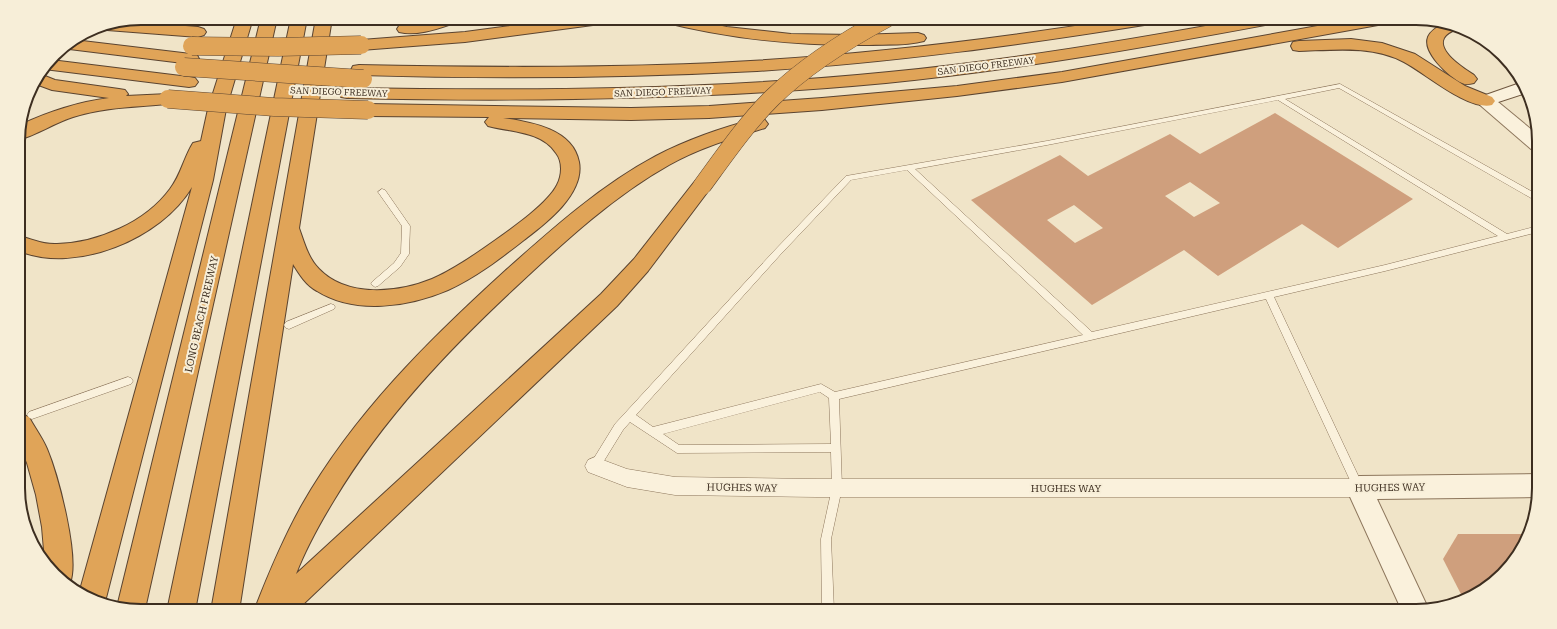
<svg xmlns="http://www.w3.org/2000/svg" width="1557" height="629" font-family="'Roboto Serif',serif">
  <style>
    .building { fill: #cf9f7d; fill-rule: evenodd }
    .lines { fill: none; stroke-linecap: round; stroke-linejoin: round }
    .service-casing { stroke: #8d765c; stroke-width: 1 }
    .minor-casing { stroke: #8d765c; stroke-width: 1 }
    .tertiary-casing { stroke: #8d765c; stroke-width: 2 }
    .secondary-casing { stroke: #6f573f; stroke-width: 2 }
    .motorway-casing { stroke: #5b4430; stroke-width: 2 }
    .service { fill: #faf1dc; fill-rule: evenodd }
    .minor { fill: #faf1dc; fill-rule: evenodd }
    .tertiary { fill: #faf1dc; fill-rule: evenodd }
    .secondary { fill: #faf1dc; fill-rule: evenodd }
    .motorway { fill: #e0a458; fill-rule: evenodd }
    .motorway-bridge-casing { stroke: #5b4430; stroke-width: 19; stroke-linecap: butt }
    .motorway-bridge { stroke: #e0a458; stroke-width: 18 }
    .labels { text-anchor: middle; stroke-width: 4; stroke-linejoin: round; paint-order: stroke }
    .far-street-label { font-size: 9px; fill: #3d2e20; stroke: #f7eed8 }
    .street-label { font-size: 10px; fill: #3d2e20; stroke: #f7eed8 }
    .rim { fill: none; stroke: #3d2e20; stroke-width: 2 }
  </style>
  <rect width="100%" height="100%" fill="#f0e4c8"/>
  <g class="building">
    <path d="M1275,113L1413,199L1338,248L1302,224L1218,276L1184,250L1092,305L971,200L1060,155L1088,176L1170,134L1200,154ZM1190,182L1220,203L1194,217L1165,196ZM1074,205L1103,228L1075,243L1047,220Z"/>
    <polygon points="1458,534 1529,534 1514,563 1491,586 1464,600 1443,559"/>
  </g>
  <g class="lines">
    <g class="service-casing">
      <g id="service">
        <path d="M1340,84L1538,195V202L1339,88L1285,99L1507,234L1538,226V232L1385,271L1274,297L1364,488L1363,491L1359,493L1355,491L1266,299L839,399L842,488L831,539L834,611H822L821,539L832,488L831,452L677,453L630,422L623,430L599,469L595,471L591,469L590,466L591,463L615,424L774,251L846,176L1047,141ZM1278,100L1498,236L1385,265L1092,332L915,169L1047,145ZM907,170L1083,335L835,392L821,384L653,427L636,415L780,255L851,180ZM820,392L829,398L831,444L679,445L663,434Z"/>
        <polygon points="382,189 385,190 410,226 409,254 400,267 378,286 375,287 371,284 372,282 394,263 401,253 402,226 378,192"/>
        <polygon points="331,304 334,305 335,307 334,309 289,329 286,328 284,325 286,322"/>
        <polygon points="128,377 131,378 133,381 131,384 32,419 29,418 27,415 29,412"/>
      </g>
    </g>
    <g class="minor-casing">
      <polygon id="minor" points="595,457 627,469 675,477 817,479 1359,479 1366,482 1369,488 1366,494 1359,497 817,497 675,495 627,487 588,472 585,466 588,460"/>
    </g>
    <g class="tertiary-casing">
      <g id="tertiary">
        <polygon points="1486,96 1492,97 1538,135 1538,151 1531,149 1480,105 1477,101 1480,97"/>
        <polygon points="1539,474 1538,497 1377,499 1429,610 1402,611 1346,488 1350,480 1359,476"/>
      </g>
    </g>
    <g class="secondary-casing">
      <polygon id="secondary" points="1520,83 1523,83 1529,92 1486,106 1480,105 1477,101 1480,97"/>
    </g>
    <g class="motorway-casing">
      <g id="motorway">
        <path d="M237,18H253L226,109L213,180L106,598L103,605L101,604L80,590L192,187C161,239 76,274 19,251V236C32,239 43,245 57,244C98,243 146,222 170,189C181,175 184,157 193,143L201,141L208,109Z"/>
        <polygon points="261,18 277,18 145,609 144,611 141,611 117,607"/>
        <polygon points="291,18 307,18 195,611 167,611"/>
        <path d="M316,18H332L299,228C304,242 308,258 319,269C347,298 398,293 432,279C455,269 477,253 497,239C514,227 548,203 557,185C562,175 563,162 556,153C542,131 510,132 488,126L485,122L489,117L368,116L362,114L359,110L362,106L368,104L631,108L709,106L822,98L957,86L1062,72L1362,18H1397L1395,21L1389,23L1062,82L957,96L822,110L709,118L631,120L503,118C531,122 573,129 579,162C585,194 545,224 524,240C501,258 475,278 448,290C408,307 355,315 317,291C306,285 299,274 293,264L239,611H211Z"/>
        <path d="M439,18H463L461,21C442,27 419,37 399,32L397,29L399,26L428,21Z"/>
        <polygon points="572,18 616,18 614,21 608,23 465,42 361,50 355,48 353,45 355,42 361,40 465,32"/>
        <path d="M657,18H684L727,27L791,34L855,35L918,33L924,35L926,38L924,41C906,46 887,44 869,45C797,46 729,39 659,21Z"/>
        <path d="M1127,18H1165L1163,21L1157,23C1025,44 892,63 757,71C625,78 492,79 359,75L353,74L351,70L353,66L359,65C459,67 558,68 657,65C815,61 972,43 1127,18Z"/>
        <path d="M1250,18H1284L1282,21L1276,23C1147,47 1017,70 886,83C707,100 527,102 347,98L341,97L338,93L341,89L347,88C528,91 709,90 889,72C1011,60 1130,40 1250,18Z"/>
        <polygon points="123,21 198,27 204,29 206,32 204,35 198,37 107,30 101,28 100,26"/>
        <path d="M1445,23L1456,25L1460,28C1455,30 1447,32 1444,38C1437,52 1465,69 1474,75L1477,79L1474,83C1470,84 1466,85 1462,83C1449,77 1422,52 1428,37C1431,30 1439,26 1445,23Z"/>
        <path d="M1351,39L1382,43L1415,54L1465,86L1492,97L1495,101L1492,105C1468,111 1425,73 1404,62C1372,45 1334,50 1299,51L1293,50L1291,46L1293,42L1299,41Z"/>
        <polygon points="74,40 191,54 197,55 199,59 197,63 191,64 61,48"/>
        <polygon points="51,60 189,77 195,78 198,82 195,86 189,87 44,69"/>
        <path d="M40,74L55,80L119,89L125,90L128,94L126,96L168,94L174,95L177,99L174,103L168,104C136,107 104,107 73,117C54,123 37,135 18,140L20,125C48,112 78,102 109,98L52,90L33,83Z"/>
        <path d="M759,118L765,120L768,124L765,128C733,138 699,148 669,165C614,196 566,240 520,283C450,348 384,417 334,500C320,523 306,548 296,574L601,294L634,259L695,181L702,179L709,181L712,186L648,271L617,306L296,611H254C268,575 283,539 302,505C354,414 429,340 505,271C552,229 600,186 656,156C688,139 724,127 759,118Z"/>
        <path d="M20,414L29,417C34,427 42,437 47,449C58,475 80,558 70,583L48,569L45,562L42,527L36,495L27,463L20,446Z"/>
      </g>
    </g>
    <use href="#service" class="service"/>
    <use href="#minor" class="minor"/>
    <use href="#tertiary" class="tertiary"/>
    <use href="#secondary" class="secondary"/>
    <use href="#motorway" class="motorway"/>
    <g class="motorway-bridge-casing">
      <g id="motorway-bridge">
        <polyline points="192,46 278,47 361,45"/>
        <polyline points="184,67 363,79"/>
        <polyline points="168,99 274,107 368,110"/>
        <path d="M702,186C724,156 746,124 772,98C806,65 846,40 887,18"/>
      </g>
    </g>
    <use href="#motorway-bridge" class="motorway-bridge"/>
  </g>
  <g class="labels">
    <g class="far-street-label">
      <text transform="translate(986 66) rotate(-7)" y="3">SAN DIEGO FREEWAY</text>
      <text transform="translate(339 92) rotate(2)" y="3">SAN DIEGO FREEWAY</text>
      <text transform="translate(663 92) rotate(-2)" y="3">SAN DIEGO FREEWAY</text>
    </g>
    <g class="street-label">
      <text transform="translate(201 314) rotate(-77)" y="4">LONG BEACH FREEWAY</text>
      <text transform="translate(742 487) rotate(1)" y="4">HUGHES WAY</text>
      <text transform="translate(1390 487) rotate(-1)" y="4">HUGHES WAY</text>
      <text x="1066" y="492">HUGHES WAY</text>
    </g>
  </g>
  <path d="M0 0H1557V629H0ZM141 25H1416A116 116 0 0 1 1532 141V488A116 116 0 0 1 1416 604H141A116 116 0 0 1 25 488V141A116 116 0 0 1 141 25Z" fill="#f7eed8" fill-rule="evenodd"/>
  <path class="rim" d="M141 25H1416A116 116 0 0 1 1532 141V488A116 116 0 0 1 1416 604H141A116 116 0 0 1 25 488V141A116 116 0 0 1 141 25Z"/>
</svg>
